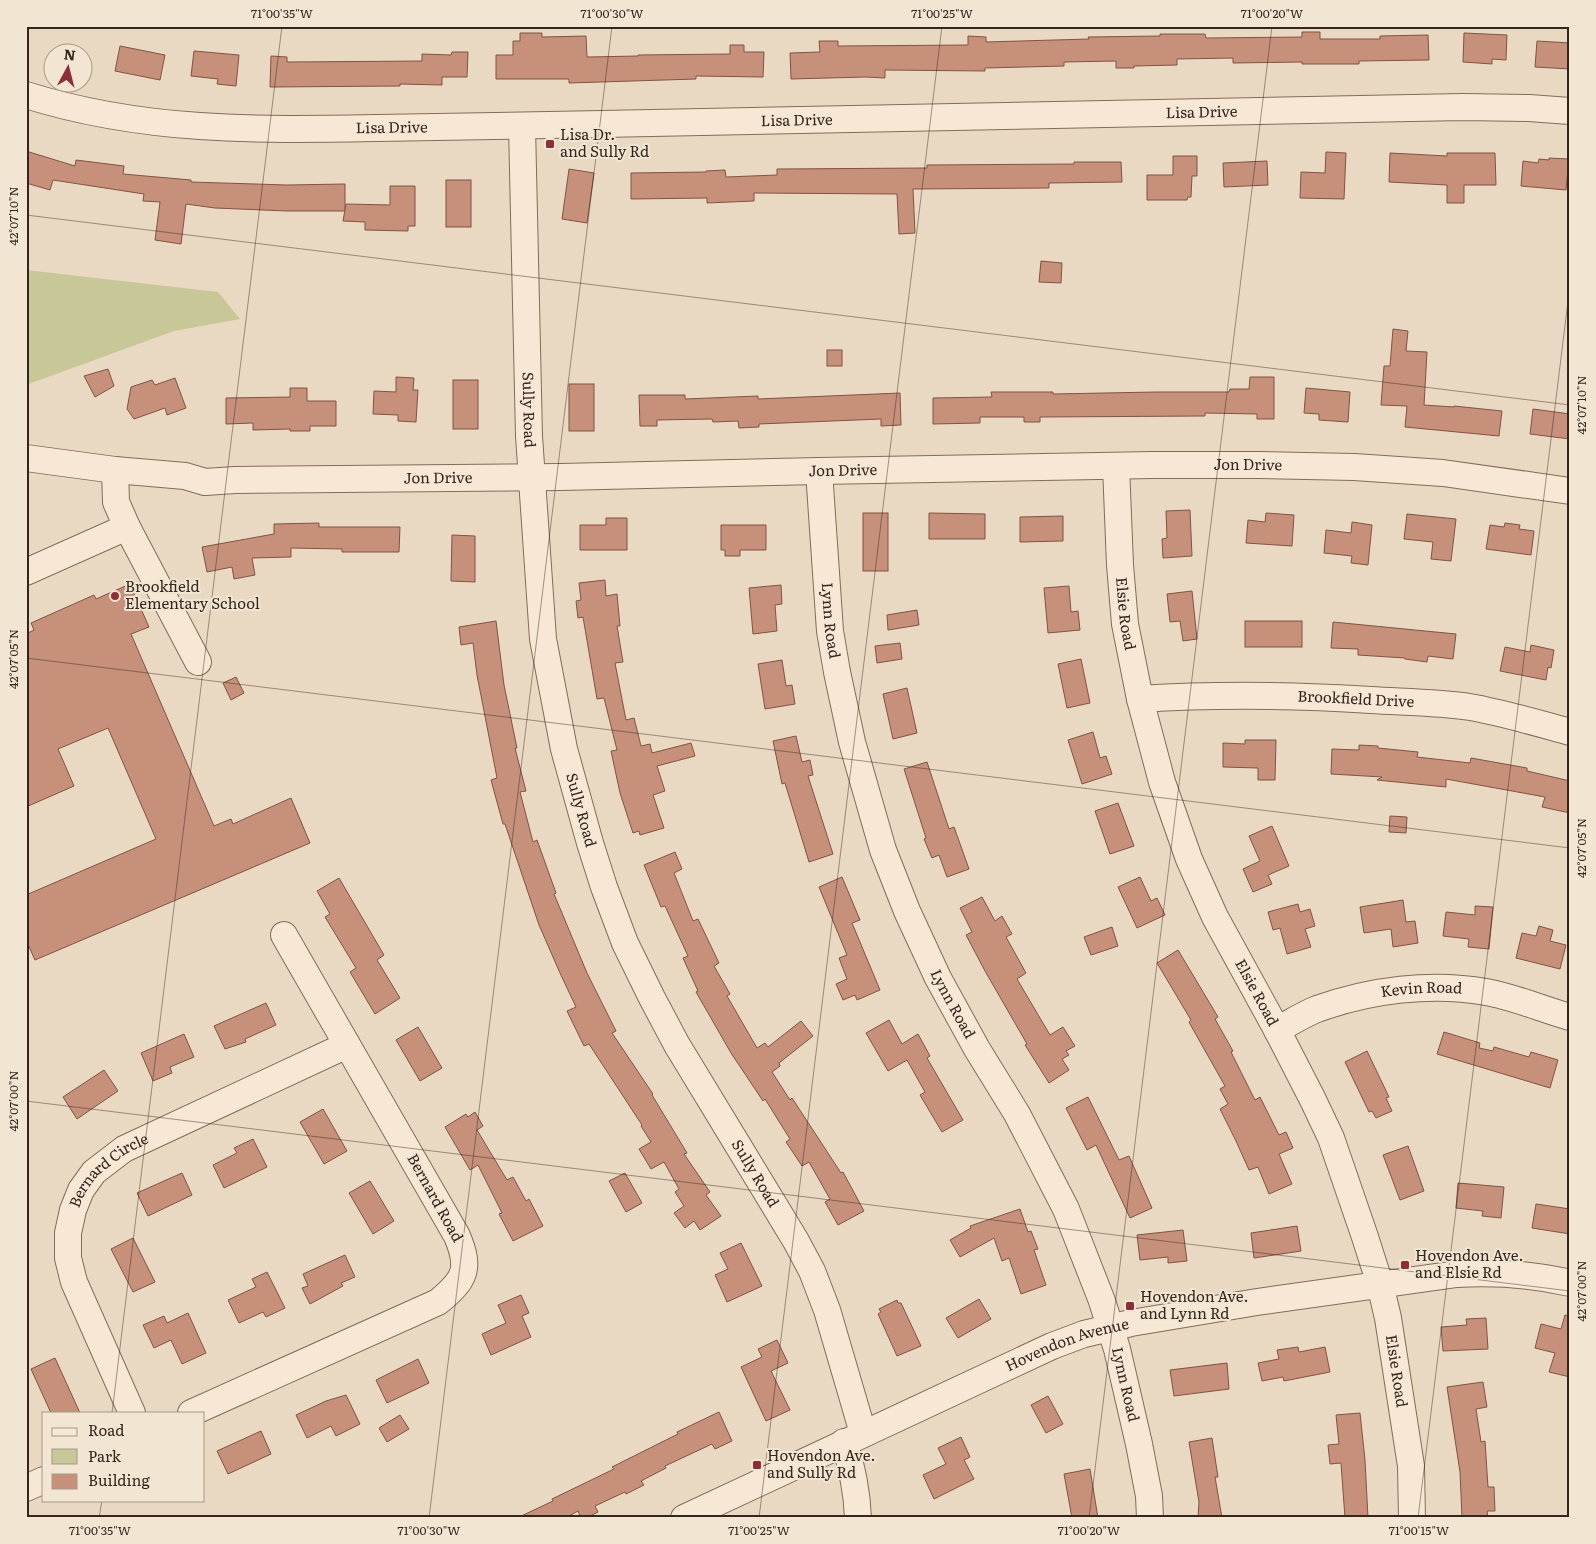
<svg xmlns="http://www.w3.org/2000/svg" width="1596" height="1544" font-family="Literata,serif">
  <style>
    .green { fill: #c7c797 }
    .building { fill: #c6907a; stroke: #805342 }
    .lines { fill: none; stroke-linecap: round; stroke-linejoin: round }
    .minor-casing { stroke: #836b5a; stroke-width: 28 }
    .minor { stroke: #f6e8d4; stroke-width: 26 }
    .ticks { fill: none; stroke: #34261e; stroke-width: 1; stroke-opacity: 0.45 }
    .poi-dot { fill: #8d2f3b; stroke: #f2e5d1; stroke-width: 2 }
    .labels { text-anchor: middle; stroke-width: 4; stroke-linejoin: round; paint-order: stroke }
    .street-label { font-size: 15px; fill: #34261e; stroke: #f2e5d1 }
    .poi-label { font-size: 15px; fill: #34261e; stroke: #f2e5d1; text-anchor: start }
    .neatline { fill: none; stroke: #34261e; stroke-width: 2 }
    .ticks-label { font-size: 12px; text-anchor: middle; fill: #34261e }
  </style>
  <rect width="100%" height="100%" fill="#ead9c2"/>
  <polygon class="green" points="26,270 218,292 240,319 174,331 26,385"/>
  <g class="building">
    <polygon points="1302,32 1320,32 1320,39 1380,39 1380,36 1428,35 1429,60 1359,61 1359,64 1302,64 1302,62 1233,63 1233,58 1177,59 1177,65 1134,66 1134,68 1116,68 1116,61 1064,62 1064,66 985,68 985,71 885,70 885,78 866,77 791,79 790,53 820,52 819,41 838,41 838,46 968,45 968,36 986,37 986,42 1089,39 1088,37 1160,36 1160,34 1205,34 1206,38 1302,37"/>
    <polygon points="520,33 542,33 542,37 586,36 587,57 638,56 638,55 730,54 730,45 744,45 744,52 764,52 763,77 696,76 696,79 569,83 569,79 496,79 496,55 513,55 513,41 520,41"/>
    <polygon points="1464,33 1507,35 1506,60 1492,59 1492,64 1463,62"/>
    <polygon points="1537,41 1570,43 1570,69 1535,67"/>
    <polygon points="120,46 165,55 160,80 115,71"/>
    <polygon points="194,51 239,55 236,86 217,84 218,79 191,76"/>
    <polygon points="452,52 468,52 467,77 442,77 442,85 400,84 400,86 270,87 271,56 287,57 287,62 422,61 422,54 451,55"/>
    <polygon points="26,151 75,166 76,160 124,166 123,174 191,180 191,182 287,185 345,184 345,211 287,211 215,208 186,204 181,244 155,240 160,202 143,201 144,194 53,180 50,190 26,183"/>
    <polygon points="1326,152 1346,153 1344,199 1300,198 1301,172 1325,173"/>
    <polygon points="1390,153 1447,156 1447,153 1495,153 1496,185 1464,185 1464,203 1447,203 1447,185 1389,182"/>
    <polygon points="1173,156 1197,156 1197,176 1192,176 1191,197 1188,197 1187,200 1147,200 1147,175 1173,175"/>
    <polygon points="1549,158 1569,159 1566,190 1521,186 1523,161 1538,163 1539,159 1549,160"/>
    <polygon points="1267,161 1268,185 1224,187 1223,163"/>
    <polygon points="1074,162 1121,162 1122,182 1049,183 1049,188 913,189 915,233 899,234 897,194 754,193 754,201 707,203 707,198 631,199 631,173 706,172 706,171 725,170 726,177 777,175 777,169 927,168 927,165 1074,164"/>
    <polygon points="569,169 594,173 587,223 562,219"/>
    <rect x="446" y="180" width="25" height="47"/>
    <polygon points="390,186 415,186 415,226 408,226 408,231 365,230 365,222 343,221 346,204 390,205"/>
    <polygon points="1041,261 1062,263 1061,283 1039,282"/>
    <polygon points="1393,329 1408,331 1406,351 1427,352 1424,405 1454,407 1454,406 1502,411 1499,436 1405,427 1407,406 1381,405 1384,366 1390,366"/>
    <rect x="827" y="350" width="15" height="16"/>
    <polygon points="108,369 114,386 95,397 84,376"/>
    <polygon points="396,377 414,378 413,390 418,390 416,422 398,421 398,415 373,414 374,391 396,392"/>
    <polygon points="1250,377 1274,377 1274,419 1257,419 1257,414 1205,413 1205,416 1040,417 1040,422 1024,422 1024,417 980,417 980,423 933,424 933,398 992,397 991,392 1053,392 1053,394 1156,392 1229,392 1230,389 1249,389"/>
    <polygon points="175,378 186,408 167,415 165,408 134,419 127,409 131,387 152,380 155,385"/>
    <rect x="453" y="380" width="25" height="49"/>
    <rect x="569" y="384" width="25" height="47"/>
    <polygon points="290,388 307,388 307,401 336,401 336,426 310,426 310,431 290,431 290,429 253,430 253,423 226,424 226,398 290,397"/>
    <polygon points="1306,388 1350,392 1348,422 1319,420 1319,414 1304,413"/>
    <polygon points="900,393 901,425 881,426 881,419 759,424 759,427 739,428 738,421 713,422 712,419 657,420 657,426 640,426 639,395 685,395 685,399 758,396 758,399"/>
    <polygon points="1533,409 1570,414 1570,439 1530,434"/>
    <polygon points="1190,510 1192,556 1163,558 1162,539 1167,538 1166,511"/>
    <rect x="863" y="513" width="25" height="58"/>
    <polygon points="929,513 985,514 985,539 929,539"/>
    <polygon points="1266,513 1294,515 1292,546 1246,543 1248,520 1265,522"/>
    <polygon points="1407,514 1456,519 1451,561 1431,559 1433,542 1404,539"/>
    <polygon points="1063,516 1063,541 1020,542 1020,517"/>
    <polygon points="606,518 627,518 627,550 580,550 580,525 606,525"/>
    <polygon points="1352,522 1372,525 1368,565 1351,563 1352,556 1324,553 1326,530 1351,533"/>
    <polygon points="319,523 319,527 400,527 399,552 342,552 342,549 291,548 291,557 252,558 255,575 234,579 232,567 207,572 202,547 274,534 274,524"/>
    <polygon points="1505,523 1520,525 1519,529 1534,531 1531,555 1486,549 1490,525 1504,527"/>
    <polygon points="721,525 766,525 766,550 740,550 740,556 725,556 725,550 721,550"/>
    <polygon points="452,535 475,536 475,582 451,581"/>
    <polygon points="605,580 606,596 617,594 620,626 617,626 623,662 615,663 626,720 634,718 641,746 650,744 652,753 691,743 695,756 657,766 665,791 653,795 664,828 640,835 639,831 633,833 620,793 611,751 617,750 604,698 597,699 583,617 578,618 576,601 581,600 579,583"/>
    <polygon points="130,584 149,627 131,634 214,826 231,819 233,824 291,798 310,843 35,960 26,940 26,895 156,839 108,728 58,749 74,786 26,807 26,634 34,630 31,623 94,595 96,599"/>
    <polygon points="781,585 782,604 775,605 777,631 753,634 749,588"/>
    <polygon points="1069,586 1071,612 1078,611 1080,630 1048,633 1044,588"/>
    <polygon points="1192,591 1197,639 1183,641 1180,621 1170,622 1167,594"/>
    <polygon points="917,610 919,625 888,630 887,615"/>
    <polygon points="496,621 504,685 517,748 515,748 526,791 520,792 533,842 537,840 556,893 554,894 587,973 616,1031 612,1033 653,1094 652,1095 687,1153 684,1154 710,1192 706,1195 721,1216 700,1230 694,1221 685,1228 674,1213 684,1206 675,1192 679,1189 664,1162 651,1169 639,1149 651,1142 641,1126 642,1125 589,1044 584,1046 567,1011 576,1007 560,973 539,925 505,824 503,824 491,780 497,778 477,675 473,643 461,645 459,627"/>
    <rect x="1245" y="621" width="57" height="26"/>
    <polygon points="1333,622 1456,634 1453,659 1428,656 1427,662 1405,659 1405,658 1358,655 1358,649 1331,648"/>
    <polygon points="900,643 902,659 877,663 875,646"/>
    <polygon points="1531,645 1554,650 1551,668 1548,667 1546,680 1500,671 1505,647 1530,652"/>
    <polygon points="1081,659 1090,703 1067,708 1058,664"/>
    <polygon points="782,660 786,686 792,685 795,704 765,709 758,664"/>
    <polygon points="236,677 244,693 231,700 223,683"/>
    <polygon points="907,688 917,733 893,739 883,694"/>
    <polygon points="1093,732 1100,758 1106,756 1112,774 1082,784 1068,740"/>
    <polygon points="796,736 802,762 810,760 813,775 808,776 833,854 809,862 785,783 782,784 773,741"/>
    <polygon points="1245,740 1276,740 1275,780 1258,780 1258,768 1223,767 1223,743 1245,744"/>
    <polygon points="1359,745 1378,746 1378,748 1418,752 1417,757 1470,763 1471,758 1527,768 1527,771 1570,781 1570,813 1542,807 1545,797 1446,779 1446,787 1377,780 1382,777 1331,774 1332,749 1359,750"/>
    <polygon points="927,762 949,829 954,827 969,869 947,877 939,855 932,858 924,839 926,838 904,769"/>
    <polygon points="1118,803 1134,846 1110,854 1095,811"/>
    <polygon points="1390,816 1407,817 1406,833 1389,832"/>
    <polygon points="1272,826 1289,866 1268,875 1272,884 1253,892 1243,869 1260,861 1249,836"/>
    <polygon points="675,852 682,869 674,873 693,921 698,919 719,963 714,966 730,994 727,996 757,1048 765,1043 768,1047 801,1021 813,1036 779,1063 780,1066 772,1072 790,1100 792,1098 841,1173 843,1172 864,1211 838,1225 825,1202 830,1199 809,1162 802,1166 786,1142 790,1139 765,1099 763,1101 731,1053 696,992 698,991 683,958 688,956 665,906 661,907 644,865"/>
    <polygon points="842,877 860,920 852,923 880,990 857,1000 855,995 843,1000 836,984 847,979 839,958 847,955 819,887"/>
    <polygon points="1140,877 1151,901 1157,898 1165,915 1137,928 1118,887"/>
    <polygon points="339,878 384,955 377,960 400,998 375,1014 350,972 356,968 325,917 330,914 317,891"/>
    <polygon points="982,897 995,921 1002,916 1012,934 1006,937 1026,973 1017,979 1050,1035 1063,1027 1075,1046 1066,1051 1069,1055 1062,1059 1069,1070 1049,1083 1025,1045 1027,1044 985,971 966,935 972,932 960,908"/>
    <polygon points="1403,900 1406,922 1415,921 1418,943 1393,947 1391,929 1364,933 1360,907"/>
    <polygon points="1298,904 1300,912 1310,909 1315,926 1305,929 1311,947 1287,954 1280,928 1273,930 1268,912"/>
    <polygon points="1475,906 1493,907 1489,949 1468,947 1469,939 1443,936 1446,912 1475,915"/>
    <polygon points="1539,926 1553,930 1550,941 1566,945 1560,969 1516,958 1522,933 1536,936"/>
    <polygon points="1112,927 1118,946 1091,955 1084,937"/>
    <polygon points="1178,950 1218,1017 1215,1019 1233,1051 1231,1052 1255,1100 1260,1097 1279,1135 1286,1132 1293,1148 1279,1154 1292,1184 1269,1194 1258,1167 1249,1170 1236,1141 1220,1109 1228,1104 1220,1089 1225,1086 1190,1024 1189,1022 1191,1020 1157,963"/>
    <polygon points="266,1003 276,1025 245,1039 246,1042 225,1049 214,1026"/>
    <polygon points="889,1020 902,1044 918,1034 930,1056 927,1058 963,1120 942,1132 920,1095 925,1092 907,1060 888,1071 866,1033"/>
    <polygon points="418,1027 442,1068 420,1081 396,1040"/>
    <polygon points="1444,1032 1480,1043 1479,1048 1493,1051 1494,1047 1529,1057 1531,1052 1558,1060 1550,1088 1437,1054"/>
    <polygon points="184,1034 194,1057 170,1067 172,1073 153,1081 141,1053"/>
    <polygon points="1367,1051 1389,1097 1386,1098 1392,1111 1376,1118 1372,1111 1369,1112 1345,1062"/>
    <polygon points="104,1070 118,1091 77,1119 63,1097"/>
    <polygon points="1088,1097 1119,1160 1129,1156 1152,1208 1130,1218 1096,1145 1087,1150 1066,1108"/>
    <polygon points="323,1109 347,1151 324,1164 300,1122"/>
    <polygon points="475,1112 483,1126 477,1130 507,1180 513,1177 526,1201 529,1199 543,1226 513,1241 499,1214 502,1213 478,1165 470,1170 445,1127 466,1114 468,1117"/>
    <polygon points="253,1139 267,1167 224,1188 213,1165 237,1153 234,1148"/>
    <polygon points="1408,1146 1424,1191 1400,1200 1383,1155"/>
    <polygon points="182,1173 192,1195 148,1216 137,1193"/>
    <polygon points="625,1173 642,1203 626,1212 609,1181"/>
    <polygon points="370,1181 394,1221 373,1234 349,1193"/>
    <polygon points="1458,1183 1504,1187 1501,1218 1482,1216 1483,1211 1456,1208"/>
    <polygon points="1536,1204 1570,1209 1570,1234 1532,1228"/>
    <polygon points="1020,1209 1028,1232 1031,1231 1038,1249 1034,1250 1046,1285 1021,1294 1009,1258 1002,1261 994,1238 960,1257 950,1240 971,1228 970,1226"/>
    <polygon points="1297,1226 1301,1251 1254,1258 1251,1233"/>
    <polygon points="1183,1230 1187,1261 1168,1263 1168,1257 1140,1260 1137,1235"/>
    <polygon points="133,1238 155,1282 133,1292 111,1249"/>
    <polygon points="741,1243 762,1286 727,1302 715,1275 728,1269 720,1253"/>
    <polygon points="345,1255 355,1277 341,1283 343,1286 310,1304 302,1288 308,1286 303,1274"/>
    <polygon points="267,1272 285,1308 266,1317 263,1312 239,1323 228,1300 256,1287 252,1279"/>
    <polygon points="521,1295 529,1313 522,1316 531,1337 491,1355 482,1334 506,1323 498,1305"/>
    <polygon points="979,1299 991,1319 958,1338 946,1318"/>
    <polygon points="897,1300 898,1303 901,1303 921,1346 897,1356 878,1314 881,1312 879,1309"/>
    <polygon points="188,1313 206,1353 182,1364 171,1340 154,1348 143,1325 164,1316 167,1323"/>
    <polygon points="1565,1315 1570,1316 1570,1377 1549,1372 1555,1353 1535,1348 1541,1324 1561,1329"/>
    <polygon points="1486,1318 1488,1349 1443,1351 1441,1327 1467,1325 1466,1319"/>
    <polygon points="777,1340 788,1363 771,1371 790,1410 766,1421 741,1367 762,1357 758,1349"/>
    <polygon points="1298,1347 1299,1352 1325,1347 1330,1372 1284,1381 1283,1377 1262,1381 1258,1363 1279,1359 1277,1350"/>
    <polygon points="55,1358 80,1413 51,1413 31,1369"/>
    <polygon points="418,1359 429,1383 387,1403 376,1380"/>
    <polygon points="1227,1363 1229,1389 1174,1396 1170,1370"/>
    <polygon points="1483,1382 1487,1407 1476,1409 1481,1442 1485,1441 1488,1487 1494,1487 1495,1511 1487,1511 1488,1518 1462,1518 1460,1472 1447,1387"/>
    <polygon points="346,1395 360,1424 336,1436 331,1426 307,1438 296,1415 326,1401"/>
    <polygon points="1048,1396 1063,1424 1046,1433 1031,1405"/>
    <polygon points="719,1412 732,1441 715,1449 712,1444 665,1466 666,1468 641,1481 644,1485 626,1494 625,1492 595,1506 598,1512 586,1518 581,1518 578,1511 565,1518 517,1518 553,1501 552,1499 614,1469 612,1467 678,1434 677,1432"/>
    <polygon points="1360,1413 1365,1460 1368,1518 1345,1518 1341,1463 1330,1464 1328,1445 1339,1444 1336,1415"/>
    <polygon points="400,1415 409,1429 387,1442 379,1428"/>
    <polygon points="261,1431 271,1454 228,1474 217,1451"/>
    <polygon points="961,1437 970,1457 964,1460 974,1479 934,1499 923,1475 946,1464 938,1448"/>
    <polygon points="1212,1438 1218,1477 1215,1477 1222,1518 1198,1518 1199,1502 1189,1442"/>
    <polygon points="1090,1469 1098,1518 1072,1518 1064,1474"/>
  </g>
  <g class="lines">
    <g class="minor-casing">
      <g id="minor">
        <path id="s1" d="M26,95C144,132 256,130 377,128C452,127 527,126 602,124C889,119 1176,113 1463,107L1529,108L1570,111"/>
        <path id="s2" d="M522,126L529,436L543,639L564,749L590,843L604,887L625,943L652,998L677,1045L796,1241L812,1271L827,1310L863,1433"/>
        <path id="s3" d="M26,458L115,470L185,476L205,482L235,480L561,477L819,471L1153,465H1259L1354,467L1443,473L1570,491"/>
        <path id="s4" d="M1116,466L1120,565L1125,624L1140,699L1162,782L1189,859L1215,917L1277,1030L1313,1100L1331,1138L1365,1237L1380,1284L1388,1318L1411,1466L1412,1518"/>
        <path id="s5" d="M819,471L830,631L837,672L852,742L883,850L907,911L938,978L977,1049L1017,1114L1066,1209L1102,1301L1117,1349L1139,1444L1149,1496L1150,1518"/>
        <polyline points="127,527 198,662"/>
        <polyline points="26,572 127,527 116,502 115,470"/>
        <path id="s6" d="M1140,699C1217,694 1294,695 1371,700C1404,702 1438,702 1470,707C1504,713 1537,723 1570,732"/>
        <path id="s7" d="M1277,1030C1290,1023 1304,1014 1317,1009C1370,990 1431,982 1486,992C1514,997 1542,1009 1570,1017"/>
        <path id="s8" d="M132,1413L74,1282L68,1258V1233L73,1210L81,1190L94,1172L124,1149L347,1045"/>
        <path d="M191,1413L438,1302C465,1280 471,1269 457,1236L284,935"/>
        <path d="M844,1442C852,1467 857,1491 858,1518"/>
        <polyline points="26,1488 44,1480"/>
        <path id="s9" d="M684,1518L1052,1346L1084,1334L1131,1323L1257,1302L1457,1274C1495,1272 1532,1274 1570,1283"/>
      </g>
    </g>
    <use href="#minor" class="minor"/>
  </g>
  <path class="ticks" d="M26,215L1570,405M26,658L1570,848M26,1101L1570,1291M112,1413L282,26M99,1518L102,1500M429,1518L612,26M759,1518L942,26M1089,1518L1272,26M1418,1518L1570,285"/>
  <g class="poi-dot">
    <rect x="545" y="139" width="10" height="10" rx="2.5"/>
    <circle cx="115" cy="596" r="5"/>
    <rect x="1400" y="1260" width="10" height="10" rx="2.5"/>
    <rect x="1125" y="1301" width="10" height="10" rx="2.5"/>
    <rect x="752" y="1460" width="10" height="10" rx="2.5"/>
  </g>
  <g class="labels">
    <g class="street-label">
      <text dy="5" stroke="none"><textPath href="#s1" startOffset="1179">Lisa Drive</textPath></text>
      <text dy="5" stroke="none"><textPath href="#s1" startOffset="774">Lisa Drive</textPath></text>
      <text dy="5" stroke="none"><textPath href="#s1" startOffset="369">Lisa Drive</textPath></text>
      <text dy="5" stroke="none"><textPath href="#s2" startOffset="284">Sully Road</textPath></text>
      <text dy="5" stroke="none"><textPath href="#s3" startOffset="1224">Jon Drive</textPath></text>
      <text dy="5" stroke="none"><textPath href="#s3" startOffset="819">Jon Drive</textPath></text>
      <text dy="5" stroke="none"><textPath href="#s3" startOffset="414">Jon Drive</textPath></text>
      <text dy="5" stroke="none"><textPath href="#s4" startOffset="148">Elsie Road</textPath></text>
      <text dy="5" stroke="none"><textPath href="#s5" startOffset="150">Lynn Road</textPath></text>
      <text dy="5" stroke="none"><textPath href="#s6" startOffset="216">Brookfield Drive</textPath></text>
      <text dy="5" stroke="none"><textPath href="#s2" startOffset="689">Sully Road</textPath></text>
      <text dy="5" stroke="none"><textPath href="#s7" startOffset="152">Kevin Road</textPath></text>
      <text dy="5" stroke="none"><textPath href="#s4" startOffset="552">Elsie Road</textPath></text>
      <text dy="5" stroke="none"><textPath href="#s5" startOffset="555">Lynn Road</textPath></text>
      <text dy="5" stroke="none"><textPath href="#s2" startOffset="1094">Sully Road</textPath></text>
      <text dy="5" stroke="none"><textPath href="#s8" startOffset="272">Bernard Circle</textPath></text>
      <text transform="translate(435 1198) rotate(61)" y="5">Bernard Road</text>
      <text dy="5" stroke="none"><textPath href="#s9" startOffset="421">Hovendon Avenue</textPath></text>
      <text dy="5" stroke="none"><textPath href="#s4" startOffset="958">Elsie Road</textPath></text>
      <text dy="5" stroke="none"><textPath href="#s5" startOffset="975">Lynn Road</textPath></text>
    </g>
    <g class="poi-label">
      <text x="560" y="140">Lisa Dr.<tspan x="560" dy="17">and Sully Rd</tspan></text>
      <text x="125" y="592">Brookfield<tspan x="125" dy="17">Elementary School</tspan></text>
      <text x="1415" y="1261">Hovendon Ave.<tspan x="1415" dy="17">and Elsie Rd</tspan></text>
      <text x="1140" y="1302">Hovendon Ave.<tspan x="1140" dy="17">and Lynn Rd</tspan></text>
      <text x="767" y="1461">Hovendon Ave.<tspan x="767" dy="17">and Sully Rd</tspan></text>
    </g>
  </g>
  <rect width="1596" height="1544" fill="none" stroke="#f2e5d1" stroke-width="55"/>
  <rect x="42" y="1412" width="162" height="90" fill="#f2e5d1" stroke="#a69989"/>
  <rect x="52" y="1428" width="25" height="8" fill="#f6e8d4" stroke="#a69989"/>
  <text x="88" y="1436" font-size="15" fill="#34261e">Road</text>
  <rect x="52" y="1449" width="25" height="15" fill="#c7c797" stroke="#a69989"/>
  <text x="88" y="1462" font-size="15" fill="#34261e">Park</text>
  <rect x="52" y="1474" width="25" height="15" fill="#c6907a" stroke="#a69989"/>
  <text x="88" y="1486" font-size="15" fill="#34261e">Building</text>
  <g transform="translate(68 68) rotate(7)"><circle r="24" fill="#f2e5d1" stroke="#a69989"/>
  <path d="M0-4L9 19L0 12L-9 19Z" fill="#8d2f3b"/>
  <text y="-8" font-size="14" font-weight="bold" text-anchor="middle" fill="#34261e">N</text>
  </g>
  <rect x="28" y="28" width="1540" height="1488" class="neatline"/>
  <g class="ticks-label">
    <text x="282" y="18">71°00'35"W</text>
    <text x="612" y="18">71°00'30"W</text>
    <text x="942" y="18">71°00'25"W</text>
    <text x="1272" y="18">71°00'20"W</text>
    <text transform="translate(14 216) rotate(-90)" y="4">42°07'10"N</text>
    <text transform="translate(1582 405) rotate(-90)" y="4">42°07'10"N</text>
    <text transform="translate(14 659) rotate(-90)" y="4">42°07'05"N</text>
    <text transform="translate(1582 848) rotate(-90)" y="4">42°07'05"N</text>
    <text transform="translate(14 1101) rotate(-90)" y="4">42°07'00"N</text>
    <text transform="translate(1582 1291) rotate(-90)" y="4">42°07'00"N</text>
    <text x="100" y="1535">71°00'35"W</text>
    <text x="429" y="1535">71°00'30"W</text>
    <text x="759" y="1535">71°00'25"W</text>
    <text x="1089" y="1535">71°00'20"W</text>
    <text x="1419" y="1535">71°00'15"W</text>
  </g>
</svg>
